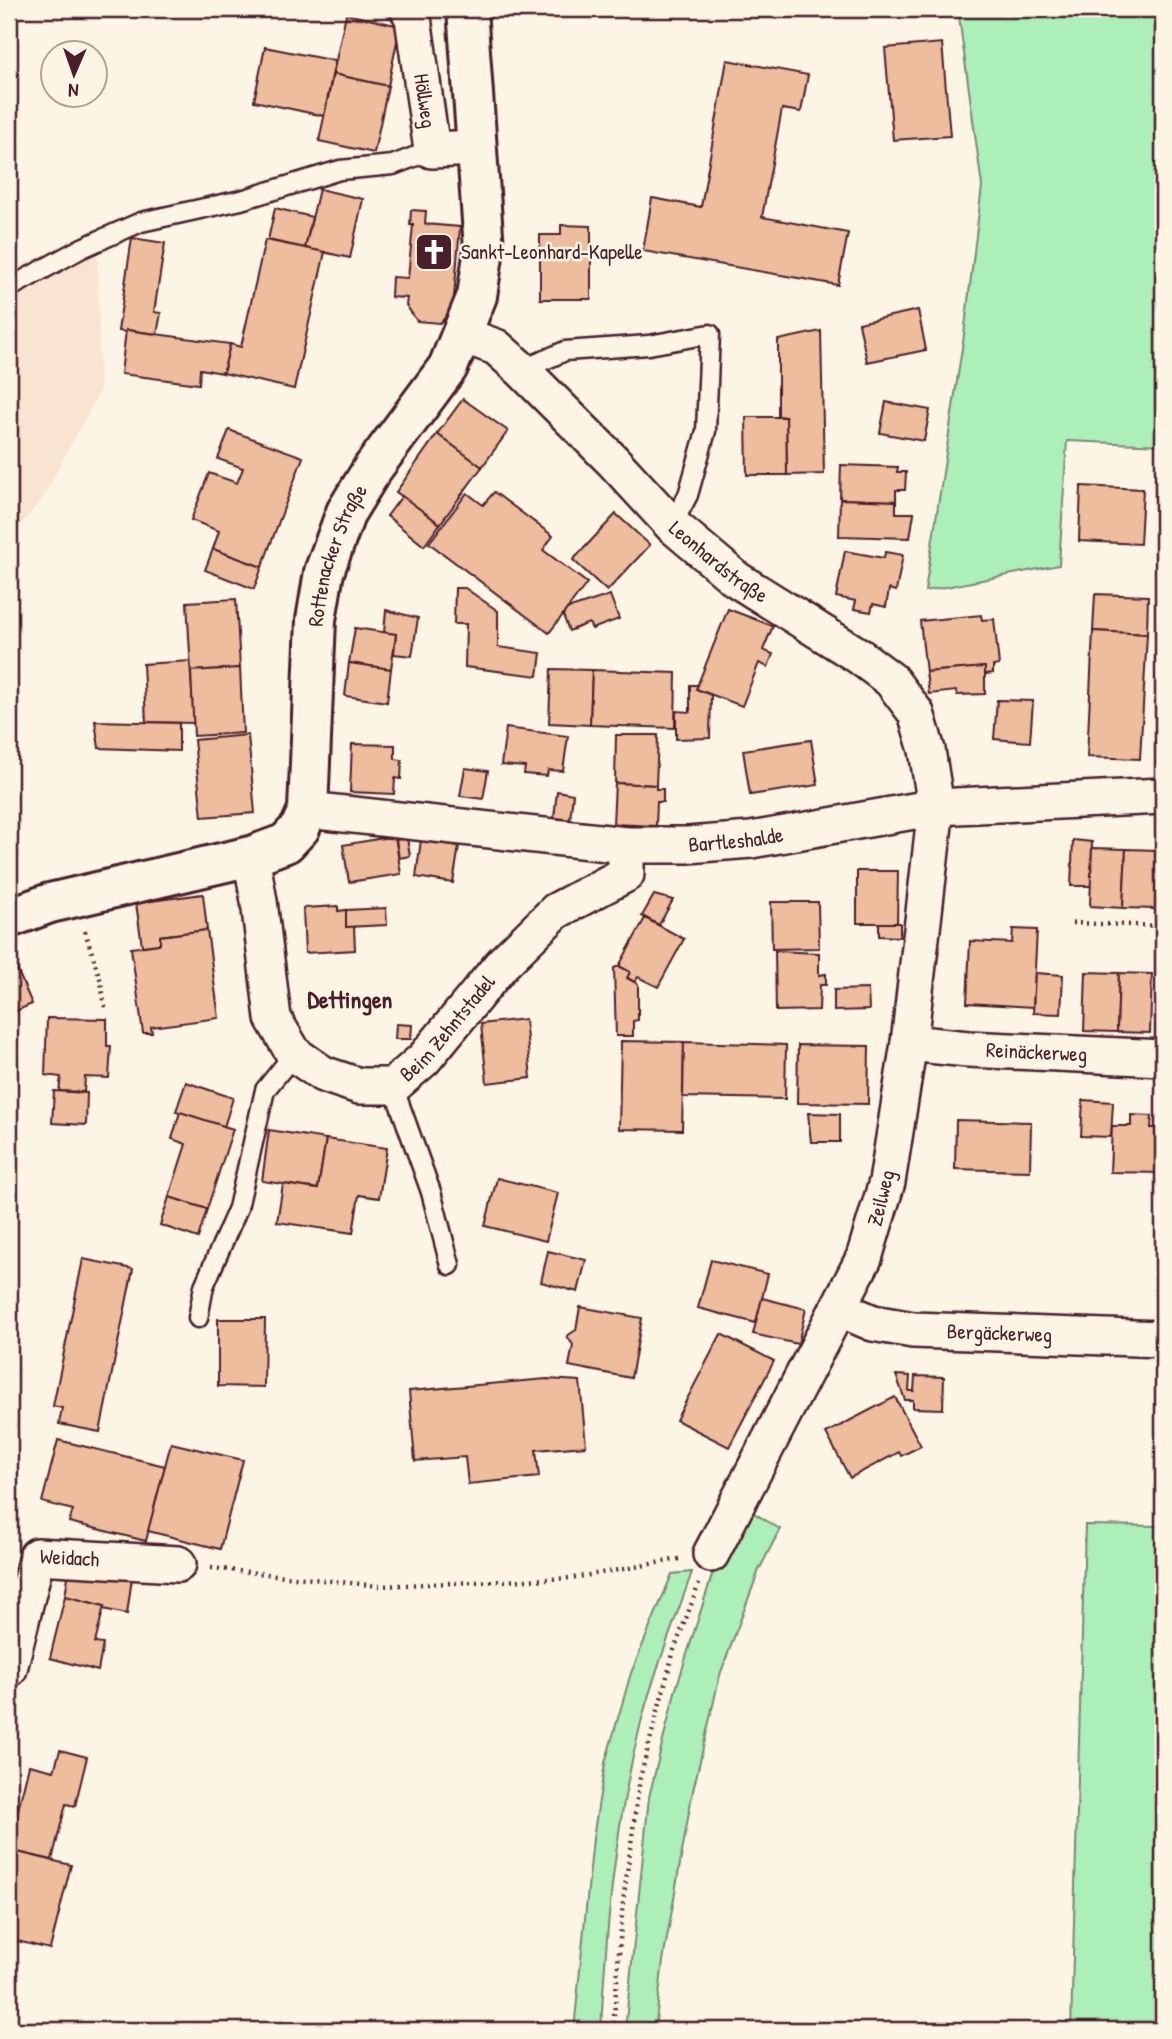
<svg xmlns="http://www.w3.org/2000/svg" width="1172" height="2039" font-family="'Patrick Hand',sans-serif">
  <style>
    .built { fill: #f8e4d0 }
    .green { fill: #acefb8; stroke: #7b8772; stroke-width: 2 }
    .building { fill: #eebd9e; stroke: #4a1f2b; stroke-width: 2 }
    .lines { fill: none; stroke-linecap: round; stroke-linejoin: round }
    .lane-casing { stroke: #4a1f2b; stroke-width: 23 }
    .street-casing { stroke: #4a1f2b; stroke-width: 40 }
    .secondary-casing { stroke: #4a1f2b; stroke-width: 44 }
    .path { stroke: #4a1f2b; stroke-width: 4.5; stroke-dasharray: 2 5; stroke-linecap: butt }
    .lane { stroke: #fcf5e5; stroke-width: 18 }
    .street { stroke: #fcf5e5; stroke-width: 35 }
    .secondary { stroke: #fcf5e5; stroke-width: 38 }
    .labels { text-anchor: middle; stroke-width: 5; stroke-linejoin: round; paint-order: stroke }
    .street-label { font-size: 21px; fill: #4a1f2b; stroke: #fcf5e5 }
    .poi-label { font-size: 21px; fill: #4a1f2b; stroke: #fcf5e5; text-anchor: start }
    .quarter-label { font-size: 24px; font-weight: bold; fill: #4a1f2b; stroke: #fcf5e5 }
  </style>
  <rect width="100%" height="100%" fill="#fcf5e5"/>
  <filter id="ink" filterUnits="userSpaceOnUse"><feTurbulence type="fractalNoise" baseFrequency=".0143" numOctaves="2"/><feDisplacementMap in="SourceGraphic" scale="14" xChannelSelector="R" yChannelSelector="G"/><feConvolveMatrix kernelMatrix="1 2 1 2 8 2 1 2 1" color-interpolation-filters="sRGB"/></filter>
  <g filter="url(#ink)">
    <polygon class="built" points="97,227 100,390 41,501 9,538 9,273"/>
    <g class="green">
      <polygon points="958,9 1163,9 1163,445 1067,441 1059,565 925,591 964,335 982,186"/>
      <polygon points="749,1510 780,1529 759,1570 720,1675 692,1795 663,1961 655,2030 625,2030 649,1797 675,1692 714,1569"/>
      <polygon points="1085,1525 1163,1526 1163,2030 1071,2030"/>
      <path d="M692,1572C673,1627 650,1682 637,1739C614,1834 606,1933 601,2030H574L593,1838L605,1763L631,1673L672,1574Z"/>
    </g>
    <g class="building">
      <polygon points="346,14 400,26 388,86 333,74"/>
      <polygon points="942,43 950,136 893,140 885,48"/>
      <polygon points="265,47 335,61 324,116 254,101"/>
      <polygon points="727,60 808,75 801,112 782,109 762,217 848,233 838,285 643,251 652,198 701,207"/>
      <polygon points="333,74 388,86 374,153 319,141"/>
      <polygon points="319,189 363,199 350,258 305,248"/>
      <polygon points="275,208 312,217 305,248 268,240"/>
      <polygon points="411,210 426,211 425,224 460,227 453,309 440,323 417,321 406,305 407,298 391,297 392,277 408,278 413,225 410,225"/>
      <polygon points="561,225 591,226 591,299 540,299 540,235 561,235"/>
      <polygon points="132,238 165,243 154,312 161,313 157,334 126,330 126,332 118,331"/>
      <polygon points="265,240 325,252 294,389 223,373 230,344 241,347"/>
      <polygon points="918,310 926,350 867,362 859,323"/>
      <polygon points="126,330 230,344 223,373 200,369 199,384 121,374"/>
      <polygon points="821,331 824,474 787,475 786,417 778,416 778,340"/>
      <polygon points="463,399 508,431 482,467 437,434"/>
      <polygon points="886,402 930,410 924,441 880,433"/>
      <polygon points="746,417 786,417 787,475 747,475"/>
      <polygon points="229,430 303,457 262,567 213,549 219,531 191,520 209,473 237,483 243,468 218,459"/>
      <polygon points="437,434 482,467 440,524 396,492"/>
      <polygon points="841,465 898,467 897,472 906,472 905,490 896,490 896,501 840,499"/>
      <polygon points="1081,486 1143,489 1140,544 1079,541"/>
      <polygon points="494,492 553,536 543,550 587,583 549,633 429,543 467,493 483,505"/>
      <polygon points="402,496 440,524 424,546 387,516"/>
      <polygon points="840,499 896,501 896,513 914,513 910,538 839,536"/>
      <polygon points="616,514 650,545 607,591 573,560"/>
      <polygon points="213,549 262,567 254,589 205,570"/>
      <polygon points="845,551 884,558 885,552 903,555 896,591 889,589 886,607 873,604 871,612 854,609 856,601 836,597"/>
      <polygon points="455,588 465,588 498,611 498,647 541,653 538,676 465,667 466,624 454,624"/>
      <polygon points="1095,594 1148,596 1147,634 1093,631"/>
      <polygon points="610,595 619,619 592,629 589,623 569,631 563,615 567,609"/>
      <polygon points="236,599 240,668 191,671 187,602"/>
      <polygon points="728,609 773,626 763,650 773,654 768,667 759,663 742,706 696,689"/>
      <polygon points="386,610 418,618 412,656 394,654 396,634 384,633"/>
      <polygon points="981,615 982,620 994,619 999,665 993,666 993,673 985,674 985,667 926,672 920,621"/>
      <polygon points="355,628 396,634 391,669 349,663"/>
      <polygon points="1093,631 1147,634 1140,759 1087,757"/>
      <polygon points="190,661 194,723 146,722 143,664"/>
      <polygon points="349,663 391,669 387,702 345,696"/>
      <polygon points="985,667 985,694 957,695 956,691 929,694 926,672"/>
      <polygon points="240,668 243,733 194,736 191,671"/>
      <polygon points="551,669 592,670 590,725 549,723"/>
      <polygon points="592,670 676,673 675,728 590,725"/>
      <polygon points="690,685 698,685 696,689 711,695 710,738 676,739 676,711 690,712"/>
      <polygon points="997,700 1033,701 1030,742 994,739"/>
      <polygon points="95,721 179,723 179,751 99,748"/>
      <polygon points="506,728 568,736 563,771 548,770 547,776 524,774 525,767 501,765"/>
      <polygon points="248,735 255,813 202,817 194,740"/>
      <polygon points="616,735 658,735 656,785 615,783"/>
      <polygon points="811,740 818,785 750,795 743,750"/>
      <polygon points="352,744 395,745 395,759 402,760 401,779 395,778 394,794 350,792"/>
      <polygon points="465,768 488,771 483,799 460,796"/>
      <polygon points="615,783 656,785 656,789 663,789 663,802 657,802 656,826 613,824"/>
      <polygon points="557,791 573,794 570,820 554,818"/>
      <polygon points="395,836 401,874 349,882 343,845"/>
      <polygon points="407,838 410,856 399,858 396,840"/>
      <polygon points="421,840 459,846 453,883 416,877"/>
      <polygon points="1073,840 1092,842 1091,886 1071,886"/>
      <polygon points="1092,848 1126,849 1123,908 1090,906"/>
      <polygon points="1126,849 1158,850 1156,909 1123,908"/>
      <polygon points="857,871 898,871 897,923 857,923"/>
      <polygon points="203,894 207,930 160,936 160,944 142,946 136,903"/>
      <polygon points="654,895 673,900 659,925 642,916"/>
      <polygon points="771,902 818,902 819,948 772,949"/>
      <polygon points="338,906 338,911 346,910 346,927 354,926 355,950 305,953 303,908"/>
      <polygon points="386,908 387,925 346,927 346,910"/>
      <polygon points="645,918 684,939 658,987 638,977 635,982 627,978 630,972 619,966"/>
      <polygon points="879,923 900,923 900,937 879,936"/>
      <polygon points="1013,929 1037,930 1033,1007 967,1003 970,941 1012,943"/>
      <polygon points="207,930 219,1018 151,1027 152,1033 143,1033 131,948 160,944 160,936"/>
      <polygon points="775,951 819,953 819,975 826,974 826,985 820,985 819,1010 776,1011"/>
      <polygon points="13,960 32,1004 9,1014 9,962"/>
      <polygon points="619,966 630,972 627,978 638,984 638,1020 633,1021 633,1036 616,1036 614,968"/>
      <polygon points="1086,972 1119,973 1117,1032 1084,1031"/>
      <polygon points="1035,973 1063,975 1061,1014 1033,1013"/>
      <polygon points="1119,973 1152,974 1150,1033 1117,1032"/>
      <polygon points="868,989 869,1010 834,1011 834,990"/>
      <polygon points="47,1018 107,1019 107,1046 111,1046 109,1078 85,1077 84,1092 59,1091 61,1077 45,1075"/>
      <polygon points="525,1019 531,1078 487,1083 481,1024"/>
      <polygon points="396,1024 412,1025 411,1039 395,1039"/>
      <polygon points="621,1041 684,1042 682,1130 619,1129"/>
      <polygon points="684,1042 786,1045 785,1099 683,1097"/>
      <polygon points="798,1045 869,1046 868,1104 797,1103"/>
      <polygon points="186,1082 233,1098 224,1127 176,1111"/>
      <polygon points="54,1091 87,1093 86,1125 52,1123"/>
      <polygon points="1083,1100 1113,1102 1111,1137 1081,1136"/>
      <polygon points="180,1112 233,1129 207,1209 169,1197 186,1144 172,1139"/>
      <polygon points="808,1113 840,1114 840,1142 811,1142"/>
      <polygon points="1131,1115 1152,1116 1151,1128 1163,1128 1163,1173 1110,1172 1112,1126 1131,1126"/>
      <polygon points="956,1120 1031,1122 1030,1171 955,1169"/>
      <polygon points="269,1130 326,1139 318,1189 262,1181"/>
      <polygon points="326,1139 387,1148 379,1198 359,1195 353,1233 277,1222 283,1184 318,1189"/>
      <polygon points="497,1178 558,1193 546,1241 485,1226"/>
      <polygon points="169,1197 207,1209 198,1238 160,1225"/>
      <polygon points="548,1251 586,1260 578,1292 541,1282"/>
      <polygon points="83,1259 133,1269 100,1432 59,1424 62,1408 53,1406"/>
      <polygon points="711,1260 768,1274 756,1323 698,1308"/>
      <polygon points="762,1298 806,1309 798,1344 753,1334"/>
      <polygon points="580,1307 642,1318 631,1378 569,1366 573,1345 567,1336 576,1330"/>
      <polygon points="218,1319 265,1319 264,1387 218,1386"/>
      <polygon points="721,1334 774,1361 729,1447 676,1420"/>
      <polygon points="896,1375 910,1376 909,1391 914,1391 915,1376 944,1377 943,1409 913,1408 913,1400 905,1400"/>
      <polygon points="547,1379 580,1381 586,1446 536,1450 539,1477 468,1484 465,1457 415,1461 409,1391"/>
      <polygon points="895,1397 921,1446 901,1456 899,1452 850,1478 826,1433"/>
      <polygon points="58,1440 165,1466 146,1541 69,1522 73,1510 42,1502"/>
      <polygon points="171,1443 243,1460 220,1549 148,1531"/>
      <polygon points="69,1570 132,1578 127,1614 103,1609 104,1606 65,1596"/>
      <polygon points="65,1596 104,1606 95,1643 103,1644 98,1671 50,1658"/>
      <polygon points="60,1750 87,1757 75,1806 66,1804 52,1860 9,1850 9,1821 15,1822 29,1765 54,1771"/>
      <polygon points="9,1850 71,1865 50,1949 9,1939"/>
    </g>
    <g class="lines">
      <g class="lane-casing">
        <g id="lane">
          <polyline points="9,288 82,248 141,222 241,200 340,170 393,165 432,150"/>
          <polyline points="522,370 565,351 649,345 710,334 706,431 688,495 672,525"/>
          <polyline points="393,1086 431,1192 450,1265"/>
          <polyline points="198,1318 204,1286 238,1208 265,1090 294,1054"/>
        </g>
      </g>
      <g class="street-casing">
        <g id="street">
          <path id="s1" d="M408,9L413,18L432,150L478,148"/>
          <path id="s2" d="M462,335L496,347L522,370L613,461L672,525L736,579L859,656L891,680L916,713L927,750L936,807L909,1043L887,1182L864,1258L711,1554"/>
          <path id="s3" d="M308,810L626,845H688L751,840L936,807L1163,796"/>
          <path id="s4" d="M251,856L259,901L273,1018L294,1054L323,1074L359,1086H393L424,1059L502,964L556,911L626,874V845"/>
          <path id="s5" d="M909,1043L968,1049L1163,1058"/>
          <path id="s6" d="M840,1309L873,1323L913,1330L1163,1339"/>
          <path id="s7" d="M9,1669L37,1556L178,1564"/>
        </g>
      </g>
      <g class="secondary-casing">
        <g id="secondary">
          <path id="s8" d="M9,918L50,903L251,856L286,843L300,828L308,810L316,620L324,572L346,512L373,468L448,367L477,296L484,249L467,9"/>
        </g>
      </g>
      <g class="path">
        <polyline points="1072,923 1163,926"/>
        <polyline points="85,931 101,982 105,1008"/>
        <polyline points="211,1568 379,1586 573,1578 679,1559"/>
        <polyline points="613,2030 623,1902 640,1778 674,1650 699,1584"/>
      </g>
      <use href="#lane" class="lane"/>
      <use href="#street" class="street"/>
      <use href="#secondary" class="secondary"/>
    </g>
  </g>
  <defs>
    <g id="church-square" transform="scale(2.0125)"><rect x="-9" y="-9" width="18" height="18" rx="4" fill="#4a1f2b" stroke="#fcf5e5"/><path d="M-1.2-6h2.4v3.5h3.3v2.4h-3.3V6h-2.4V-.1h-3.3v-2.4h3.3Z" fill="#fff"/></g>
  </defs>
  <g fill-rule="evenodd">
    <use href="#church-square" x="434" y="252"/>
  </g>
  <g class="labels">
    <g class="street-label">
      <text dy="7" stroke="none"><textPath href="#s1" startOffset="94">Höllweg</textPath></text>
      <text dy="7" stroke="none"><textPath href="#s8" startOffset="586">Rottenacker Straße</textPath></text>
      <text dy="7" stroke="none"><textPath href="#s2" startOffset="346">Leonhardstraße</textPath></text>
      <text dy="7" stroke="none"><textPath href="#s3" startOffset="430">Bartleshalde</textPath></text>
      <text dy="7" stroke="none"><textPath href="#s4" startOffset="392">Beim Zehntstadel</textPath></text>
      <text dy="7" stroke="none"><textPath href="#s5" startOffset="128">Reinäckerweg</textPath></text>
      <text transform="translate(881 1198) rotate(-76)" y="7">Zeilweg</text>
      <text dy="7" stroke="none"><textPath href="#s6" startOffset="163">Bergäckerweg</textPath></text>
      <text dy="7" stroke="none"><textPath href="#s7" startOffset="149">Weidach</textPath></text>
    </g>
    <g class="poi-label">
      <text x="461" y="259">Sankt-Leonhard-Kapelle</text>
    </g>
    <g class="quarter-label">
      <text x="350" y="1008">Dettingen</text>
    </g>
  </g>
  <rect width="1172" height="2039" fill="none" stroke="#fcf5e5" stroke-width="35"/>
  <rect x="18" y="18" width="1137" height="2004" fill="none" stroke="#4a1f2b" stroke-width="2.5" filter="url(#ink)"/>
  <g transform="translate(74 74) rotate(182)"><circle r="33" fill="#fcf5e5" stroke="#b59f9b" stroke-width="2"/>
  <path d="M0-5L12 26L0 18L-12 26Z" fill="#4a1f2b"/>
  <text y="-10" font-size="19" font-weight="bold" text-anchor="middle" fill="#4a1f2b">N</text>
  </g>
</svg>
